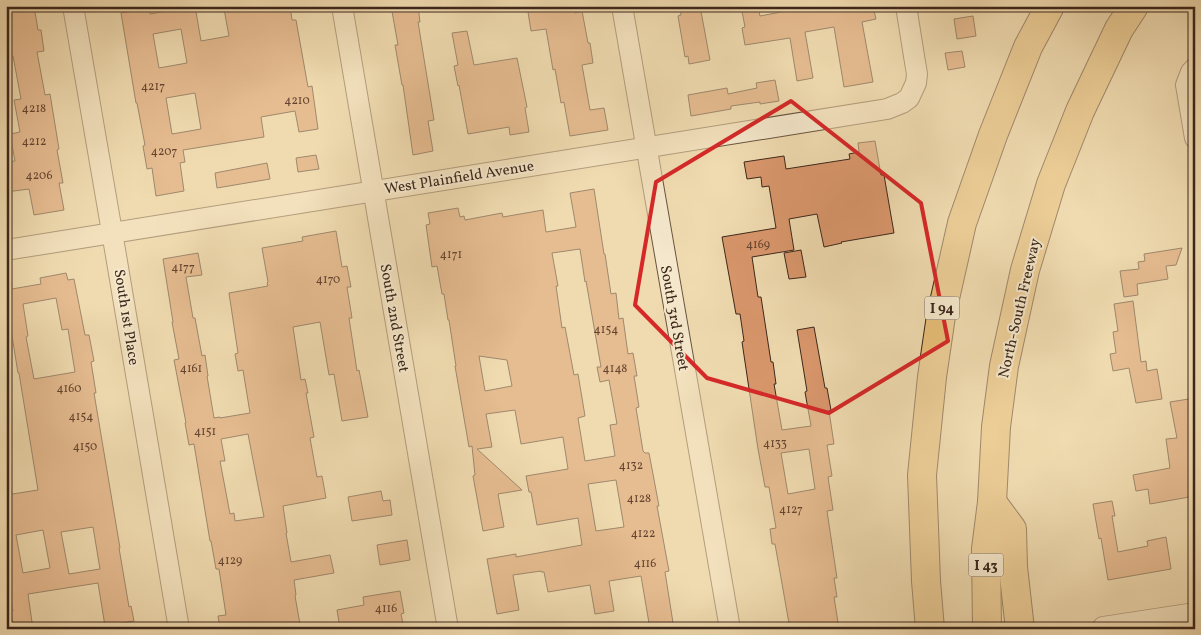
<svg xmlns="http://www.w3.org/2000/svg" width="1201" height="635" font-family="Vollkorn,serif">
  <style>
    .building { fill: #da976c; stroke: #3c271b; fill-rule: evenodd }
    .lines { fill: none; stroke-linecap: round; stroke-linejoin: round }
    .street-casing { stroke: #695440; stroke-width: 22 }
    .highway-casing { stroke: #3c271b; stroke-width: 30 }
    .street { stroke: #f5e8cc; stroke-width: 20 }
    .highway { stroke: #e8be78; stroke-width: 28 }
    .marked { fill: none; stroke: #d62828; stroke-width: 4; stroke-linejoin: round }
    .labels { text-anchor: middle; stroke-width: 4; stroke-linejoin: round; paint-order: stroke }
    .number-label { font-size: 12px; fill: #64432f }
    .shield { fill: #f5e8cc; stroke: #746150; stroke-width: 1 }
    .shield-label { font-size: 14px; font-weight: bold; fill: #3c271b }
    .street-label { font-size: 15px; fill: #3c271b; stroke: #f5e8cc }
  </style>
  <rect width="100%" height="100%" fill="#f0dbb0"/>
  <filter id="stains"><feTurbulence type="fractalNoise" baseFrequency=".004" numOctaves="4"/><feColorMatrix values="0 0 0 0 .2 0 0 0 0 .09 0 0 0 0 .02 0 0 0 .5 -.17"/></filter>
  <radialGradient id="worn" r=".72"><stop offset=".6" stop-color="#630" stop-opacity="0"/><stop offset="1" stop-color="#630" stop-opacity=".3"/></radialGradient>
  <g class="building">
    <polygon points="6,6 34,6 38,30 41,30 44,51 37,52 45,95 50,94 59,149 57,150 63,183 59,183 64,210 34,215 29,189 6,192 6,162 15,161 10,134 20,132 14,100 21,99 13,56 10,57 6,34"/>
    <path d="M195,6L201,41L229,36L224,9L242,6H290L292,20H296L308,87L312,86L318,129L299,132L295,111L261,117L264,137L183,150L185,162L180,163L184,191L156,196L152,168L147,169L143,146L145,145L137,103H136L121,13L149,8L150,14ZM181,29L187,63L159,68L153,34ZM195,93L201,129L172,134L166,98Z"/>
    <polygon points="391,6 418,6 420,22 418,22 434,120 428,121 433,151 413,155 403,85 402,85 395,45 398,45"/>
    <polygon points="680,6 700,6 710,60 689,64 688,56 685,57 678,16 681,15"/>
    <polygon points="741,6 758,6 760,16 813,6 873,6 876,19 862,22 873,82 844,87 834,27 805,32 813,78 797,81 790,38 745,45 742,28 745,27"/>
    <polygon points="574,7 575,13 582,11 588,43 590,43 593,63 582,65 590,110 604,108 608,130 570,136 564,102 561,103 555,69 553,70 546,29 531,31 528,12 549,8 550,11"/>
    <polygon points="973,16 976,36 957,39 954,19"/>
    <polygon points="467,31 474,65 517,58 527,107 525,108 529,132 510,135 509,127 468,134 459,85 458,86 454,66 458,65 452,33"/>
    <polygon points="962,51 965,67 948,70 945,53"/>
    <polygon points="775,80 779,101 760,104 760,102 731,106 731,109 691,116 688,95 727,88 728,94 757,88 756,83"/>
    <path d="M875,141L881,175H884L894,233L841,242L842,243L824,247L817,214L789,219L794,250L752,257L758,297H761L771,362H773L776,384H774L782,430L811,426L805,392L807,391L797,330L814,327L825,388H827L831,410L829,411L834,444L827,445L832,476L828,477L833,510L827,511L837,578H834L837,597H834L839,629H790L775,544H772L770,529L776,528L769,487H765L758,449L742,342L744,341L740,314H736L722,237L776,228L769,186L762,187L761,177L747,179L744,162L784,156L786,169L850,159L849,154L859,152L858,143ZM809,449L815,489L788,494L781,453Z"/>
    <polygon points="316,155 319,169 298,172 296,158"/>
    <polygon points="267,163 270,179 217,188 215,173"/>
    <path d="M594,189L604,254H605L611,294L616,293L619,319L623,318L628,354L633,353L637,376H634L639,407L636,408L643,451L645,453H649L659,506H657L669,571L665,572L674,629H650L641,576L609,581L614,611L595,614L590,585L548,592L544,572H541V571L513,575L519,610L497,614L487,559L516,554V557L582,545L578,518L537,525L531,492H529L526,476L568,469L563,437L521,444L515,410L486,414L492,447L477,449L522,490L498,494L504,527L483,531L473,476L475,475L472,446L469,447L455,366H456L449,320H448L444,294H442L437,266L432,267L426,225L430,224L428,213L458,208L460,217L464,216L465,220L502,213L503,217L543,210L546,232L576,227L570,193ZM580,249L585,282L586,281L601,367H597L600,382L609,380L617,424L610,425L615,456L585,461L578,418L585,416L578,374L574,375L565,327L562,328L556,286H558L552,253ZM479,356L507,360L512,386L485,391ZM616,480L624,527L596,531L588,484Z"/>
    <path d="M336,231L342,267L347,266L351,287H347L352,318H349L357,371L359,370L368,417L342,421L334,374L329,375L320,322L293,327L301,380L305,379L308,393H306L314,437L310,438L317,477L322,476L326,498L283,506L287,533H286L291,562L330,555L334,573L294,580L296,595L295,596L300,624L272,629H220L218,616L226,615L219,569H216L211,541H210L194,444L189,445L185,423H186L174,360L179,359L172,322H173L163,259L198,253L202,275L186,277L193,318H195L202,356L205,355L208,376H207L214,418L220,417V418L250,413L243,370L238,371L235,354L238,353L229,293L268,286L267,283L268,282L262,248L303,241L302,237ZM248,434L264,517L235,521L234,513L230,514L220,461H225L221,439Z"/>
    <polygon points="1182,248 1176,265 1166,266 1168,279 1137,284 1138,295 1124,297 1120,271 1139,269 1138,262 1145,261 1144,254"/>
    <polygon points="801,250 806,277 789,279 784,253"/>
    <path d="M66,273L68,280L74,279L85,335H89L94,361L91,362L96,393H94L120,548H119L129,607L131,606L134,621L105,626L98,583L28,594L33,629H14L11,611H13L6,575V495L38,490L19,373H18L11,330H6V290L41,284L40,278ZM56,298L62,330L68,329L75,372L34,379L26,337L28,336L23,304ZM93,527L100,569L69,574L61,532ZM43,530L50,568L23,573L16,535Z"/>
    <polygon points="1133,301 1141,362 1146,361 1147,371 1157,369 1162,399 1136,403 1129,368 1113,371 1110,354 1116,353 1113,332 1118,331 1114,304"/>
    <polygon points="1195,398 1195,496 1150,504 1148,489 1136,491 1133,475 1170,468 1166,439 1177,438 1170,402"/>
    <polygon points="381,491 383,501 390,500 392,515 352,521 348,497"/>
    <polygon points="1112,501 1115,516 1112,516 1118,552 1148,546 1147,541 1166,537 1171,569 1108,580 1101,538 1099,539 1093,504"/>
    <polygon points="407,540 410,560 380,565 377,545"/>
    <polygon points="400,591 404,613 401,614 404,629 340,629 337,610 364,605 363,597"/>
  </g>
  <g class="lines">
    <g class="street-casing">
      <g id="street">
        <polyline points="73,6 112,232 179,629"/>
        <polyline points="342,6 448,629"/>
        <polyline points="622,6 730,629"/>
        <polyline points="1195,68 1191,72 1186,85 1195,138"/>
        <polyline points="6,250 887,109 902,103 909,98 916,83 917,74 915,62 906,6"/>
        <polyline points="1103,627 1195,613"/>
      </g>
    </g>
    <g class="highway-casing">
      <g id="highway">
        <polyline points="992,502 1012,529 1013,567 1020,629"/>
        <polyline points="930,629 926,581 922,475 932,377 941,316 962,223 993,135 1028,47 1050,6"/>
        <polyline points="987,629 986,549 992,502 996,427 1004,366 1025,270 1051,184 1080,111 1119,29 1134,6"/>
      </g>
    </g>
    <use href="#street" class="street"/>
    <use href="#highway" class="highway"/>
  </g>
  <path d="M0 0H1201V635H0ZM791,101L921,203L948,341L829,413L707,378L635,305L656,182Z" fill="#f0dbb0" fill-opacity=".55" fill-rule="evenodd"/>
  <path class="marked" d="M791,101L921,203L948,341L829,413L707,378L635,305L656,182Z"/>
  <g class="labels">
    <g class="number-label">
      <text x="153" y="90">4217</text>
      <text x="297" y="104">4210</text>
      <text x="34" y="112">4218</text>
      <text x="34" y="145">4212</text>
      <text x="164" y="155">4207</text>
      <text x="39" y="179">4206</text>
      <text x="758" y="248">4169</text>
      <text x="451" y="258">4171</text>
      <text x="183" y="271">4177</text>
      <text x="328" y="283">4170</text>
      <text x="606" y="333">4154</text>
      <text x="191" y="372">4161</text>
      <text x="615" y="372">4148</text>
      <text x="69" y="392">4160</text>
      <text x="81" y="420">4154</text>
      <text x="205" y="435">4151</text>
      <text x="775" y="447">4133</text>
      <text x="85" y="450">4150</text>
      <text x="631" y="469">4132</text>
      <text x="639" y="502">4128</text>
      <text x="791" y="513">4127</text>
      <text x="643" y="537">4122</text>
      <text x="230" y="564">4129</text>
      <text x="645" y="567">4116</text>
      <text x="386" y="612">4116</text>
    </g>
    <g class="shield">
      <rect x="924.5" y="296.5" width="35" height="23" rx="4"/>
      <rect x="968.5" y="553.5" width="35" height="23" rx="4"/>
    </g>
    <g class="shield-label">
      <text x="942" y="313">I 94</text>
      <text x="986" y="570">I 43</text>
    </g>
    <g class="street-label">
      <text transform="translate(459 177) rotate(-9)" y="5">West Plainfield Avenue</text>
      <text transform="translate(1019 308) rotate(-77)" y="5">North-South Freeway</text>
      <text transform="translate(127 317) rotate(81)" y="5">South 1st Place</text>
      <text transform="translate(395 318) rotate(80)" y="5">South 2nd Street</text>
      <text transform="translate(675 318) rotate(80)" y="5">South 3rd Street</text>
    </g>
  </g>
  <rect width="1201" height="635" fill="none" stroke="#f0dbb0" stroke-width="25"/>
  <rect x="8" y="8" width="1186" height="620" fill="none" stroke="#3c271b" stroke-width="2.5"/>
  <rect x="12" y="12" width="1176" height="610" fill="none" stroke="#3c271b"/>
  <rect width="100%" height="100%" filter="url(#stains)"/>
  <rect width="100%" height="100%" fill="url(#worn)"/>
</svg>
